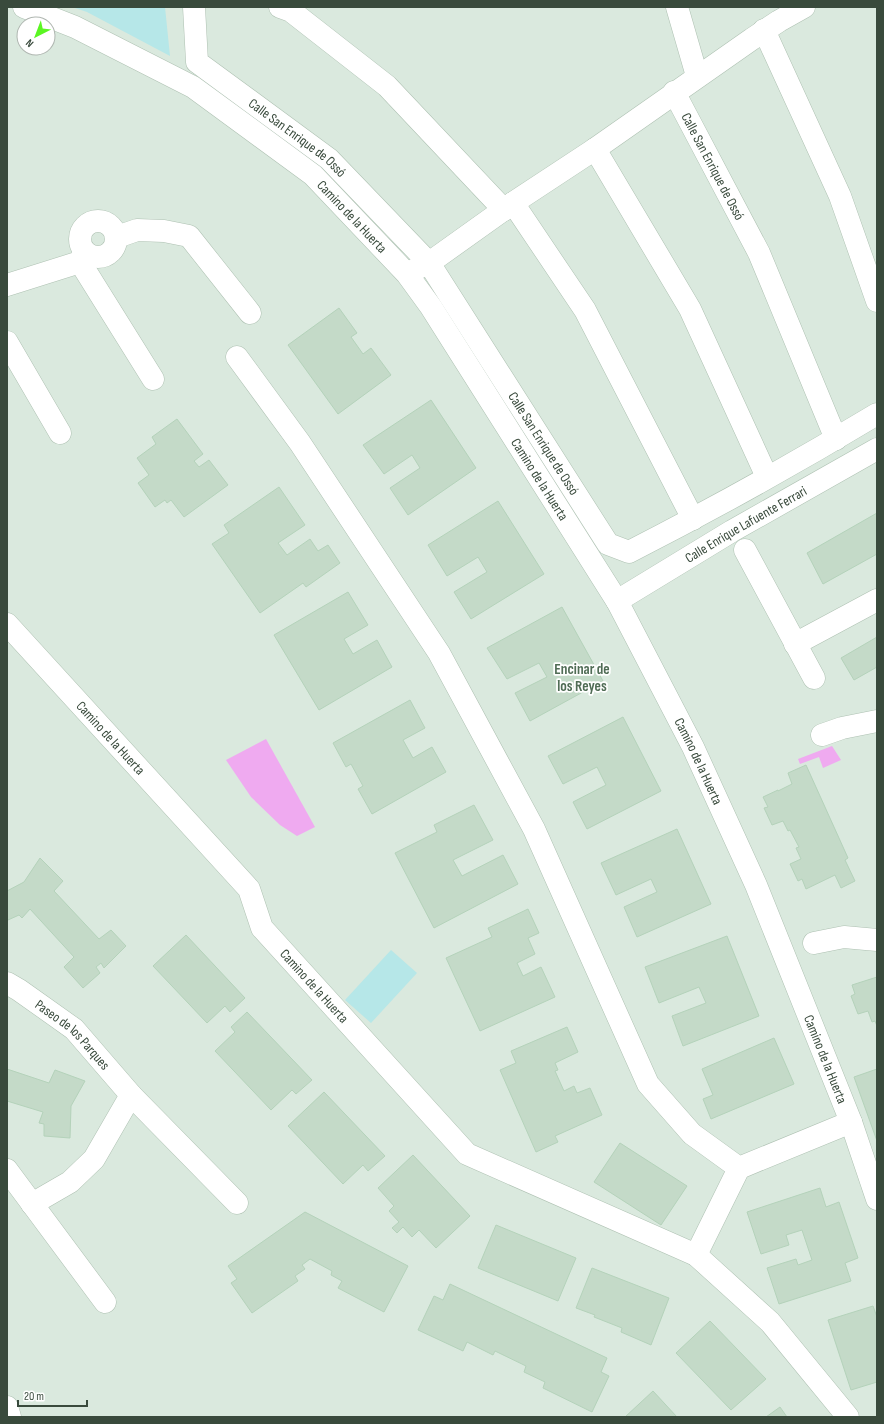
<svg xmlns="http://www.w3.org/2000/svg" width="884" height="1424" font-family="'Sofia Sans Condensed',sans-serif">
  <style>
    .residential { fill: #dae9de; fill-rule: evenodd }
    .green { fill: #b6e7e8 }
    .water { fill: #efaaf0 }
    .building { fill: #c4dac8; stroke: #b4d2ba }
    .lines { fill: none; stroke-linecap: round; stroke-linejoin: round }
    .street-casing { stroke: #aec1b2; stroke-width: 23 }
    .street { stroke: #fff; stroke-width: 22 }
    .labels { text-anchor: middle; stroke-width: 3.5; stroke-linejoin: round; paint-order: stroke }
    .street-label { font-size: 14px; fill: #394a3c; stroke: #fff }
    .neighbourhood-label { font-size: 15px; font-weight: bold; fill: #506c55; stroke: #fff }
  </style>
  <rect width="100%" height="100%" fill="#ecf5ee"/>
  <path class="residential" d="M7,7H877V1417H7ZM24,24H48V48H24Z"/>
  <g class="green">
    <polygon points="72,7 165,7 170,56 87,12"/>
    <polygon points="391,950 417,973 371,1023 345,1000"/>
  </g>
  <g class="water">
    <polygon points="266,739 315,827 297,836 280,825 251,797 226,760"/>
    <polygon points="832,746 841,760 823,768 819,757 800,764 798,759"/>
  </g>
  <g class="building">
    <polygon points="339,308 357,333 351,337 363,354 371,348 391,375 338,414 288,345"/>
    <polygon points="431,400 476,468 408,515 390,488 420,468 412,455 384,474 363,445"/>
    <polygon points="177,419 203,454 194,461 199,467 209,460 228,485 184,517 171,500 167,503 165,500 155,507 138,483 149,475 137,458 156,444 152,437"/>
    <polygon points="279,487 305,525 278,543 287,555 310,539 318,551 328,545 340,563 306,587 303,583 260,613 212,544 229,533 224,525"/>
    <polygon points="498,501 544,574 471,619 454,592 487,572 478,557 447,576 428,545"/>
    <polygon points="877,513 877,554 823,584 807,553"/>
    <polygon points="348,592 368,625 344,639 353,654 377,640 392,667 319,710 274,635"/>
    <polygon points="562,607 603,681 530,721 515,693 547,677 539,663 507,679 487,648"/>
    <polygon points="877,637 877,667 854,680 841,658"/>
    <polygon points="410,700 425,728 403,740 413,758 432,747 446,772 372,814 358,789 363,786 351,764 346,767 333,743"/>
    <polygon points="623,717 661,791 587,829 573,802 606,785 597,767 563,784 548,756"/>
    <polygon points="806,765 848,858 845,860 855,881 841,888 835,875 806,889 802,879 798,881 790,864 801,859 796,848 799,847 790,830 788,831 783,821 772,825 764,808 768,807 763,797 778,790 778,791 792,784 788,773"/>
    <polygon points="474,805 493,840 453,860 462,876 503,855 518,884 434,928 395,853 437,832 434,825"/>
    <polygon points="677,829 711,904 637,937 624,907 657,892 651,879 616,895 601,863"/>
    <polygon points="40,858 63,881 54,891 99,939 111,930 126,946 104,968 101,963 96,967 100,973 83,988 64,967 74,957 30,909 22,918 19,915 8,920 7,918 7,891 24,882"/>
    <polygon points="528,909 539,933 528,938 535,954 517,963 523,976 541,967 555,997 480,1031 446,958 492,937 488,928"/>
    <polygon points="186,935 245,998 230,1012 225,1006 207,1023 153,966"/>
    <polygon points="727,936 759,1016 683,1046 672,1016 706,1003 699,987 659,1003 645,967"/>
    <polygon points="877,977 877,1026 875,1021 872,1022 868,1011 858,1014 851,996 855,994 852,985"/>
    <polygon points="247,1012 312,1080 296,1094 292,1090 271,1110 215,1051 235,1032 231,1027"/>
    <polygon points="567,1027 578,1052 555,1063 558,1070 555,1071 564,1091 574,1086 577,1093 590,1088 602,1115 555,1136 558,1142 536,1152 500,1070 516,1063 511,1051"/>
    <polygon points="774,1038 794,1084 711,1119 703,1099 713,1095 702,1069"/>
    <polygon points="7,1069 49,1083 55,1070 85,1081 71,1106 70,1138 44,1136 44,1124 39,1123 43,1112 7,1101"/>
    <polygon points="877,1069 877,1141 854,1077"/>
    <polygon points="324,1092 385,1156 368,1171 363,1165 343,1184 288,1126"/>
    <polygon points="620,1143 687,1186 661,1225 594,1182"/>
    <polygon points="413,1155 470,1216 436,1248 419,1230 412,1237 403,1227 397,1233 392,1228 399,1222 389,1211 394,1206 378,1188"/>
    <polygon points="820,1188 826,1207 839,1202 858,1258 845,1263 851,1281 779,1304 767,1268 796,1259 798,1265 812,1260 802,1230 786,1235 789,1245 761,1254 747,1212"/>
    <polygon points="305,1212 408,1266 384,1312 338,1288 342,1281 331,1275 332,1271 310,1259 302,1265 305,1269 295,1276 298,1281 252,1313 231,1283 237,1279 228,1266"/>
    <polygon points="496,1225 576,1258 558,1301 478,1268"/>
    <polygon points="592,1268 669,1298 651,1345 621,1332 622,1328 594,1317 595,1315 576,1308"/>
    <polygon points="450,1284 607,1358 601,1372 609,1376 592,1412 543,1388 545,1382 524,1372 526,1366 495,1351 493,1355 467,1342 463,1351 418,1330 434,1296 443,1300"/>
    <polygon points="873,1306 877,1317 877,1382 851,1390 828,1320"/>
    <polygon points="710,1321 766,1379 731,1410 676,1353"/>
    <polygon points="653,1391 677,1417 625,1417"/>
    <polygon points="780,1407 787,1417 766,1417"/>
  </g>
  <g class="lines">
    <g class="street-casing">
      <g id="street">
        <path id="s1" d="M24,7L75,27L193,87L313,175L407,274L431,307L617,601L693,747L756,885L851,1122L877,1199"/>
        <path id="s2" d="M194,7L197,62L329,159L429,263L608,544L629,552C713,509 796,463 877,414"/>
        <polyline points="280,7 291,11 387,86 504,210"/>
        <polyline points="677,7 697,76"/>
        <polyline points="764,30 840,196 877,301"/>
        <path id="s3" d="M674,92L759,253L836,439"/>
        <polyline points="595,149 690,309 767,477"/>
        <polyline points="513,203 585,310 693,519"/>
        <circle cx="98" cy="239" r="18"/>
        <polyline points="117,237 137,230 164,231 189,236 250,313"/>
        <polyline points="80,262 153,379"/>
        <polyline points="416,269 429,263 513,203 595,149 752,39 779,21 804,7"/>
        <polyline points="7,285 80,262 84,251"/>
        <polyline points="7,342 60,433"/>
        <polyline points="237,357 300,443 439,653 534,829 648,1084 692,1134 739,1168 851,1122"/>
        <polyline points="745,550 814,678"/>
        <path id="s4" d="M617,601L732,531L877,449"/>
        <path id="s5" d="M7,624L249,889L262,928L467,1154L696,1255L770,1322L848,1417"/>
        <polyline points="795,644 877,600"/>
        <polyline points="822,735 842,728 877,721"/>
        <polyline points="814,943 844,937 877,940"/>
        <path id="s6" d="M7,983L19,990L74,1029L131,1095L94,1159L70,1182L32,1204"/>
        <polyline points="131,1095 237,1203"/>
        <polyline points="7,1170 105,1302"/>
        <polyline points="696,1255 739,1168"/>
        <polyline points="7,1407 10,1417"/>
      </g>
    </g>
    <use href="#street" class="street"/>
  </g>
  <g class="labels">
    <g class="street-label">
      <text dy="5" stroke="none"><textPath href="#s2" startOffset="181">Calle San Enrique de Ossó</textPath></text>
      <text dy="5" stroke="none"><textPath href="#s3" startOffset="84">Calle San Enrique de Ossó</textPath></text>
      <text dy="5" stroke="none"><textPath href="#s1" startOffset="393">Camino de la Huerta</textPath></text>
      <text dy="5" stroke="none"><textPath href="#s2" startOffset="577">Calle San Enrique de Ossó</textPath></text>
      <text dy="5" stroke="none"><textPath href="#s1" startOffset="717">Camino de la Huerta</textPath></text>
      <text dy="5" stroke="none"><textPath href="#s4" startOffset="150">Calle Enrique Lafuente Ferrari</textPath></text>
      <text dy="5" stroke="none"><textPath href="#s5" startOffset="154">Camino de la Huerta</textPath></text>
      <text dy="5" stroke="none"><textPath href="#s1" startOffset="1041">Camino de la Huerta</textPath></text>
      <text dy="5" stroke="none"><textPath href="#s5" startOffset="478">Camino de la Huerta</textPath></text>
      <text dy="5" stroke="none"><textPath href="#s6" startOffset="84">Paseo de los Parques</textPath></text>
      <text dy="5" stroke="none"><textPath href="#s1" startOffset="1365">Camino de la Huerta</textPath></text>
    </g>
    <g class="neighbourhood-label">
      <text x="582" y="674">Encinar de<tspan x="582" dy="17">los Reyes</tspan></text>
    </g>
  </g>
  <rect width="884" height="1424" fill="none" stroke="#394a3c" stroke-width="16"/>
  <g transform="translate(36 36) rotate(222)"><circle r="19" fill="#ffffff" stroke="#b0b7b1"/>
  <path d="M0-3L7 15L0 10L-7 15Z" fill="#5bf622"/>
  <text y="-6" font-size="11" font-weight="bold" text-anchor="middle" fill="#394a3c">N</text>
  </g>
  <path d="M18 1400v6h69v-6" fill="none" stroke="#394a3c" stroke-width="2"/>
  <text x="24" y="1400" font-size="12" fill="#394a3c" stroke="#ffffff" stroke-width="3" paint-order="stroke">20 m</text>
</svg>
